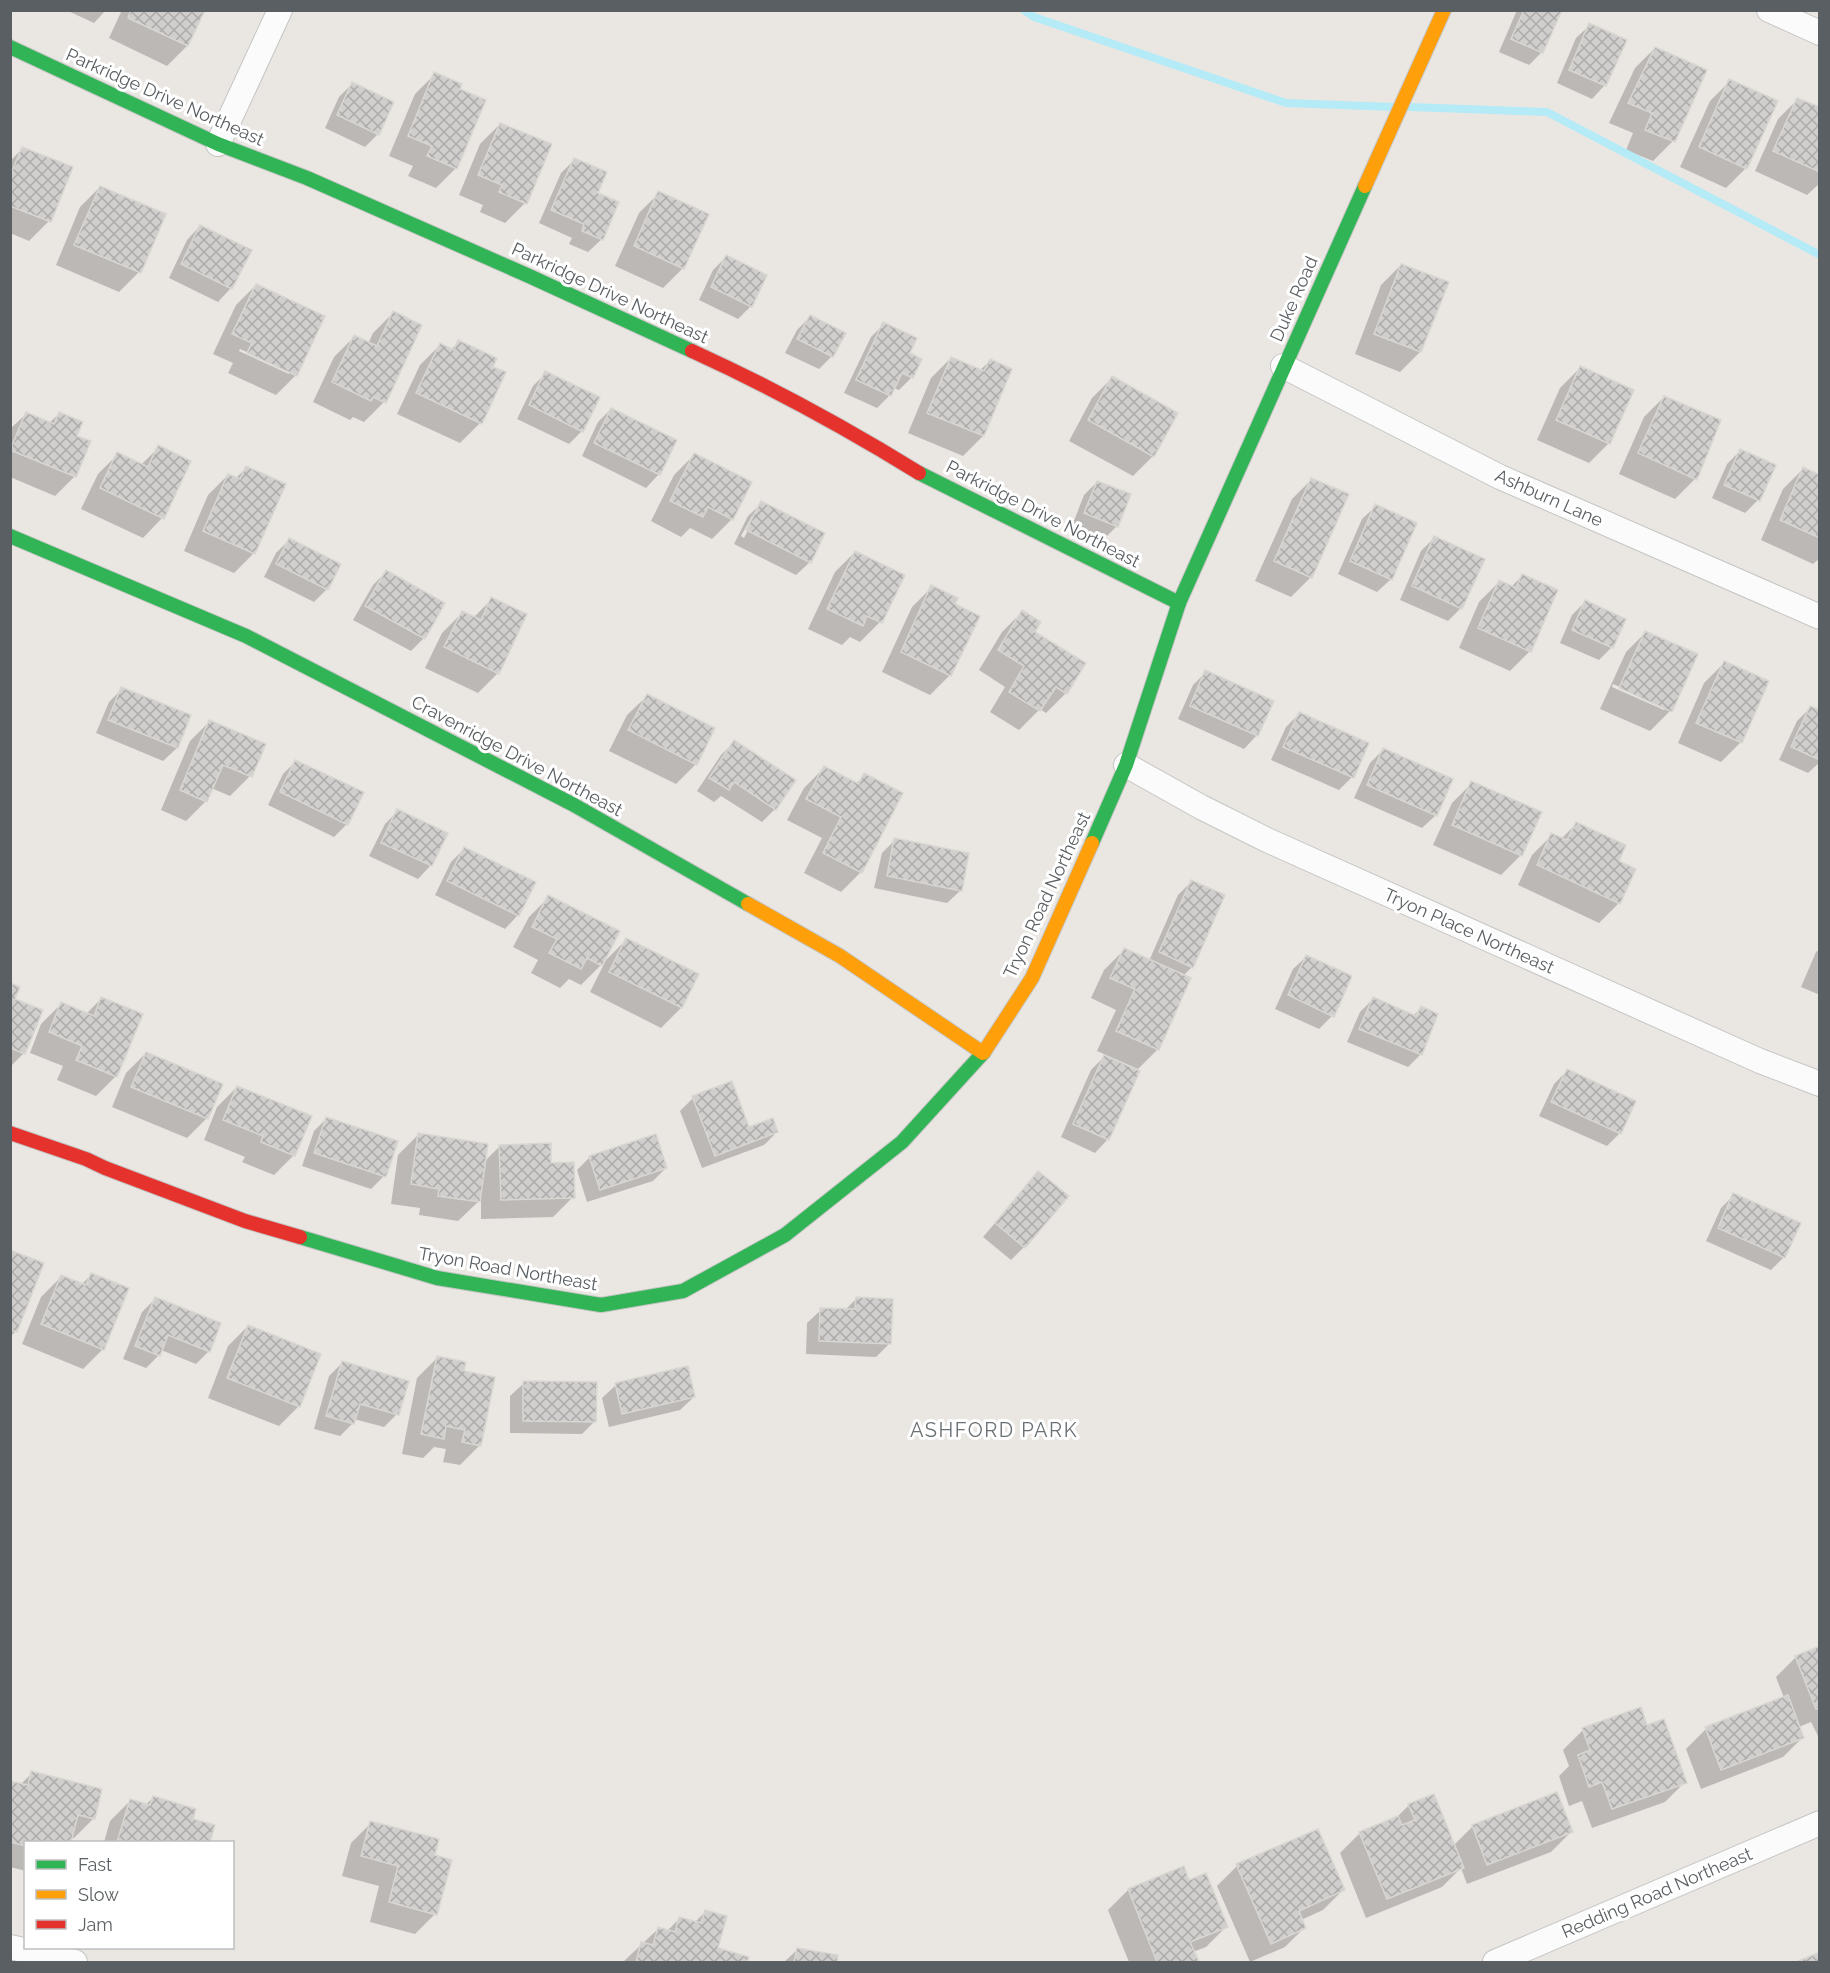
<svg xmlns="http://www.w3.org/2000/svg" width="1830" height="1973" font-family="Raleway,sans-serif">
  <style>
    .shadow { fill: #0003; fill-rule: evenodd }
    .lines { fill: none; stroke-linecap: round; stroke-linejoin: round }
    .stream { stroke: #b5eaf7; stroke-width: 8 }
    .building { fill: url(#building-cross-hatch); stroke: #d9d6d2; stroke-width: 1.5 }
    .street-casing { stroke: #c5c5c4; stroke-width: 26 }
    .fast-casing { stroke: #c5c5c4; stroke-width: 16 }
    .slow-casing { stroke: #c5c5c4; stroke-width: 16 }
    .jam-casing { stroke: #c5c5c4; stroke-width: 16 }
    .street { stroke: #fcfbfb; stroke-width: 24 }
    .fast { stroke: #30b455; stroke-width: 14 }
    .slow { stroke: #ff9f0a; stroke-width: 14 }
    .jam { stroke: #e5322d; stroke-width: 14 }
    .labels { text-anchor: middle; stroke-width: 6; stroke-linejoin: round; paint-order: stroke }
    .street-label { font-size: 18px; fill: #595f62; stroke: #fff }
    .neighbourhood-label { font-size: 20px; letter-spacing: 1.5px; fill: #6a7174; stroke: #fff }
  </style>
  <defs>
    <pattern id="building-cross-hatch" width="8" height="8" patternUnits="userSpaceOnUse" patternTransform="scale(1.5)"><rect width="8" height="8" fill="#d1cfcd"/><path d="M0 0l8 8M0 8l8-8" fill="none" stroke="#adabaa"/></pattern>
  </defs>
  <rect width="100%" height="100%" fill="#eae7e3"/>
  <g class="shadow">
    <polygon points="66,10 106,10 94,23"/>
    <polygon points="122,10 203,10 187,46 167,66 109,38"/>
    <polygon points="1517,10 1560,10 1542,52 1529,65 1499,52"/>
    <polygon points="1590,25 1605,85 1592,99 1557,83 1576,38"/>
    <polygon points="1655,48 1705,71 1673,141 1653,161 1626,150 1633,133 1609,123 1635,68"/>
    <polygon points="435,74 458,90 456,168 436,188 408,176 413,166 389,156 415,94"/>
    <polygon points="1730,81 1746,168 1726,188 1680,167 1710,101"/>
    <polygon points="352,84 378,134 365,147 325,128 339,97"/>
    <polygon points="1798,99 1820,109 1820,183 1807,195 1755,171 1778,119"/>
    <polygon points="500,124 525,203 505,223 480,212 483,205 459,195 480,144"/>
    <polygon points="23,148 49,221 29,241 10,233 10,161"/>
    <polygon points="574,160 596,194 602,239 588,252 569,244 572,238 539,223 561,173"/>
    <polygon points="100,187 139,272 119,292 56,265 80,207"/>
    <polygon points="659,193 683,268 663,288 615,266 639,213"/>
    <polygon points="200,226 231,288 218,302 169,278 187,240"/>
    <polygon points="726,257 751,306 738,319 699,300 713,270"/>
    <polygon points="1401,265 1420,352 1400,372 1355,354 1381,285"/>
    <path d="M256,285L323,317L296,375L276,395L228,373L233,363L213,354L236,305ZM240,349L289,371V374L239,351Z"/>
    <polygon points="393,313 384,402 364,422 353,417 350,420 313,402 334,357 354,337 368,344 373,333"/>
    <polygon points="810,317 832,356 819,369 785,353 797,330"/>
    <polygon points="884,324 908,354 912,377 899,390 893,388 890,395 877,408 844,393 871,337"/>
    <polygon points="459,341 491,367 480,423 460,443 397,414 420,365 440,345 451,350"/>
    <polygon points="951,358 980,370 990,361 1010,370 983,436 963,456 908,433 931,378"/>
    <polygon points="1580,368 1609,443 1589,463 1537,440 1560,388"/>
    <polygon points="546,373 582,431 569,444 517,419 533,386"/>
    <polygon points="1112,378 1153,456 1133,476 1069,441 1092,398"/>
    <polygon points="1664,397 1695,479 1675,499 1619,474 1644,417"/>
    <polygon points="611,409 659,474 646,488 582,456 598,422"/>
    <polygon points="26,414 49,423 59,414 75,437 75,476 55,496 10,477 10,429"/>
    <polygon points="159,447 162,518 143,538 81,509 98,474 118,454 141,465"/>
    <polygon points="1740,451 1758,500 1745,513 1712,498 1727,464"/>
    <polygon points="694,455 732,519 712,539 690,528 681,537 651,521 674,475"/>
    <polygon points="246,468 254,553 234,573 184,551 208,495 228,475 236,478"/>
    <polygon points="1803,469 1820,476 1820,558 1813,564 1761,540 1783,489"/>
    <polygon points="1312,479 1311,577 1291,597 1255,581 1292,499"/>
    <polygon points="1097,482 1117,526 1104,539 1072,526 1084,495"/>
    <path d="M762,503L810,562L796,575L734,544L748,516ZM752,516H755L744,538L741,536Z"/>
    <polygon points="1376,506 1391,579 1377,592 1338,574 1362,519"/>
    <polygon points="1434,538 1461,608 1448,621 1400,600 1421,551"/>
    <polygon points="289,540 327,589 314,602 264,577 276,553"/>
    <polygon points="855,552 880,622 860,642 850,637 842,645 808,629 835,572"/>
    <polygon points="386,572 424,638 411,651 353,620 373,585"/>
    <polygon points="1522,576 1530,651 1510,671 1459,648 1479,602 1499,582 1511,587"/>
    <polygon points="932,587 950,675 930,695 882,672 912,607"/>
    <polygon points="492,599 498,673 478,693 425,668 442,633 462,613 473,618"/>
    <polygon points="1585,602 1612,647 1599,660 1560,643 1572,615"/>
    <polygon points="1022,612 1066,693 1046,713 1040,709 1019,730 990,712 1005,687 979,670 1002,632"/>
    <path d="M1646,632L1670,711L1650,731L1600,709L1626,652ZM1613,684L1664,706V710L1612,687Z"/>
    <polygon points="1724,663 1741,742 1721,762 1678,743 1704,683"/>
    <polygon points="1206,672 1272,701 1257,735 1244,749 1178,719 1193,685"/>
    <polygon points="122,689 189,716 177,748 163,761 96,733 109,702"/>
    <polygon points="647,696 696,764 676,784 609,751 627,715"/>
    <polygon points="1810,708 1820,712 1820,762 1808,773 1779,760 1797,721"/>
    <polygon points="1299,714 1352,777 1339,790 1271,760 1286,727"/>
    <polygon points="210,721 264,745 250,776 230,796 211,788 206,801 186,821 161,810 190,741"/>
    <polygon points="734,742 775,809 762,822 721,796 714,802 697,791 721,755"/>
    <polygon points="1383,750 1436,815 1422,828 1354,798 1370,763"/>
    <polygon points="296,761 347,824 334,837 268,805 283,774"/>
    <polygon points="824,768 856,784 865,775 861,872 841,892 804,873 822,838 787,820 804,788"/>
    <polygon points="1472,783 1521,855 1501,875 1433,845 1452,803"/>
    <polygon points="398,811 431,865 418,879 369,856 385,824"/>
    <polygon points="1576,824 1617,862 1619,903 1599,923 1518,885 1532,855 1552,835 1561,839"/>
    <polygon points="895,840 961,890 947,903 874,888 882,853"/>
    <polygon points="464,849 518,915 505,929 435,895 451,862"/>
    <polygon points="1191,882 1192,967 1183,976 1158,1049 1138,1069 1097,1051 1116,1010 1091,998 1104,970 1124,950 1149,961 1178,895"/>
    <polygon points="549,897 602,964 581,985 569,979 560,988 531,973 538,960 513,947 529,917"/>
    <polygon points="626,940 697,975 681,1008 661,1028 590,992 606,960"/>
    <polygon points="1820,949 1820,995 1801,987 1816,952"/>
    <polygon points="1307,956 1332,1016 1319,1029 1275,1009 1293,969"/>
    <polygon points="10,985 24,1053 10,1067"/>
    <polygon points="101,999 116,1076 96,1096 57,1080 63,1066 30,1053 41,1024 61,1004 86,1014"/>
    <polygon points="1373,999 1413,1016 1421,1008 1421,1054 1408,1067 1347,1042 1360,1012"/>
    <polygon points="146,1053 207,1118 187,1138 112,1107 126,1073"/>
    <polygon points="1104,1057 1108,1139 1095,1153 1061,1137 1091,1070"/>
    <polygon points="1567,1071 1620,1133 1607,1146 1539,1116 1554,1084"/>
    <polygon points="237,1087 294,1155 274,1175 242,1162 245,1157 204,1140 217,1107"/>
    <polygon points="693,1098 748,1129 777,1132 764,1145 702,1168 680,1111"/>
    <polygon points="327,1118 384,1176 371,1189 302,1166 314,1131"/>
    <polygon points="418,1135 484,1162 500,1146 550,1164 573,1197 553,1217 481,1219 481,1199 458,1221 419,1215 420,1208 391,1204 398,1155"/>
    <polygon points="590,1157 666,1168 653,1181 587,1202 577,1170"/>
    <polygon points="1038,1173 1024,1247 1011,1260 983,1237"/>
    <polygon points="1734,1195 1784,1257 1771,1270 1706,1241 1721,1208"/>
    <polygon points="10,1251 16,1331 10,1337"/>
    <polygon points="91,1275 103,1349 83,1369 22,1344 41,1297 61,1277 81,1285"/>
    <polygon points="155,1299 209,1351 196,1364 161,1350 159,1355 146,1368 123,1359 142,1312"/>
    <polygon points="856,1299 889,1344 876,1357 806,1354 807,1323 821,1310 844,1311"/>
    <polygon points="248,1326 319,1355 299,1406 279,1426 208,1398 228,1346"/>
    <polygon points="437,1358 462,1373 480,1445 460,1465 443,1462 446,1449 434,1447 423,1458 402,1454 417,1378"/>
    <polygon points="342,1363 397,1414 384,1427 354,1419 353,1423 340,1436 314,1429 329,1376"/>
    <polygon points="524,1383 595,1421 582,1434 510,1433 510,1396"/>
    <polygon points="616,1385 694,1397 680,1410 609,1427 602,1398"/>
    <polygon points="1820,1648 1820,1740 1811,1722 1799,1727 1803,1737 1783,1757 1701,1789 1686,1749 1706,1729 1784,1698 1776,1677 1796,1657"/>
    <polygon points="1646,1727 1685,1782 1665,1802 1592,1828 1582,1801 1569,1806 1559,1776 1569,1766 1563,1750 1583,1730"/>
    <polygon points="32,1773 94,1818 74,1838 70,1838 69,1842 26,1842 26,1871 10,1867 10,1783 20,1785"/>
    <polygon points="153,1798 191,1820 213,1826 208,1842 104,1842 110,1821 130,1801 145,1805"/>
    <polygon points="1409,1805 1453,1846 1473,1826 1571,1832 1551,1852 1467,1884 1461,1868 1442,1887 1366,1918 1340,1853 1360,1833 1396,1818"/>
    <polygon points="371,1823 433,1856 435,1914 415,1934 370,1922 379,1886 342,1876 351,1843"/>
    <polygon points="1237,1866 1343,1890 1323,1910 1301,1920 1305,1927 1285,1947 1250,1962 1217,1886"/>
    <polygon points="1183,1868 1188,1881 1226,1927 1206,1947 1193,1952 1197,1962 1129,1962 1108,1910 1128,1890"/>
    <polygon points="705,1912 717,1949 747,1958 746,1962 623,1962 658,1929 667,1931 680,1918 695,1922"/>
    <polygon points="797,1950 836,1956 835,1962 784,1962"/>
  </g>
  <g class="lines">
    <g class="stream">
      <polyline points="1024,10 1034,17 1286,103 1394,107"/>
      <polyline points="1410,107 1547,112 1820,255"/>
    </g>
  </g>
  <g class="building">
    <polygon points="131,10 205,10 188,46 128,18"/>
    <polygon points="1524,10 1562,10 1543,53 1511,39"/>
    <polygon points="1589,23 1627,40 1606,86 1569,70"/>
    <polygon points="1655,47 1707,70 1675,142 1645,130 1652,113 1628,103"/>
    <polygon points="434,72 462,84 460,89 486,100 457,169 427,156 432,146 408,136"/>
    <polygon points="1729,79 1778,101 1747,169 1699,147"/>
    <polygon points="352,82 394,102 379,135 337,115"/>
    <polygon points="1797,98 1820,107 1820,172 1773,151"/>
    <polygon points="500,123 552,144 527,204 499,192 502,185 478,175"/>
    <polygon points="22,147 73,167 51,222 10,206 10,176"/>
    <polygon points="574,158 607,172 598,193 619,202 603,240 582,231 584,224 551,210"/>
    <polygon points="100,186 166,214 141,273 74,245"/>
    <polygon points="658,191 709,214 684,269 634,246"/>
    <polygon points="200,225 252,250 232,289 181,264"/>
    <polygon points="726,255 767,275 752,307 711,287"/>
    <polygon points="1401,264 1449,282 1421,352 1374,334"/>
    <polygon points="256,284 325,316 297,376 247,353 252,343 232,334"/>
    <polygon points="393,311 422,325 386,403 373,397 371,401 332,382 354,335 377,346"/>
    <polygon points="810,315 846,333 833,357 797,339"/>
    <polygon points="883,322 917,338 910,353 922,359 913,378 902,373 891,396 856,380"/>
    <polygon points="458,340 497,358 493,367 506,372 482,424 416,393 440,343 454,350"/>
    <polygon points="951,357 984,371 990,359 1012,369 984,436 927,413"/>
    <polygon points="1580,366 1634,390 1610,444 1556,420"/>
    <polygon points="545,371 600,397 583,432 529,405"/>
    <polygon points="1112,376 1178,413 1154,457 1088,420"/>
    <polygon points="1664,396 1721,420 1697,480 1638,453"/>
    <polygon points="611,408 677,440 660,475 594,443"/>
    <polygon points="26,412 54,424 59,412 83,422 77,436 91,441 76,477 10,450"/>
    <polygon points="158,445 191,461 164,519 100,488 117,452 148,467"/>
    <polygon points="1740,449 1776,465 1760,501 1724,485"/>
    <polygon points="694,453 752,482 733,520 708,507 703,517 670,501"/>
    <polygon points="246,466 286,484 255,554 203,531 228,474 240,479"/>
    <polygon points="1803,467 1820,475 1820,538 1780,520"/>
    <polygon points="1311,478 1349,494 1312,578 1274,561"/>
    <polygon points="1097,481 1131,494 1118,527 1084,513"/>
    <polygon points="761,501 825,533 811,563 746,530"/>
    <polygon points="1375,504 1417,523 1392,580 1350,561"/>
    <polygon points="1434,536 1485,559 1462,609 1412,586"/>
    <polygon points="289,538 341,564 328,590 276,564"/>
    <polygon points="855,551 905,575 882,623 867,616 863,626 827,609"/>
    <polygon points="386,570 445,603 425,639 365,606"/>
    <polygon points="1522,574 1558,590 1531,652 1478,628 1499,580 1516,588"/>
    <polygon points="931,585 958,598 955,604 980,616 951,676 901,652"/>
    <polygon points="491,597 527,614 499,674 444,647 462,611 481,620"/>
    <polygon points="1585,600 1626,619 1613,648 1572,630"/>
    <polygon points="1022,610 1041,622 1035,632 1086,663 1067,694 1056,687 1040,711 1009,692 1024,666 998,650"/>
    <polygon points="1645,631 1698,654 1672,712 1619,688"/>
    <polygon points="1724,661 1769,681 1742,743 1696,723"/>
    <polygon points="1205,670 1274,701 1258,736 1190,706"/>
    <polygon points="121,687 191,715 178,748 108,720"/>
    <polygon points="647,694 715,728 697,765 628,730"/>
    <polygon points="1810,706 1820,710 1820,760 1791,747"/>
    <polygon points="1299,712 1369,743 1354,778 1283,747"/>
    <polygon points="209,720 266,744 252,777 223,765 207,802 180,790"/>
    <polygon points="734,740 796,780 776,810 734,782 729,790 709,778"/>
    <polygon points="1383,748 1453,779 1437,816 1367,785"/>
    <polygon points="295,760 364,792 348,825 280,792"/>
    <polygon points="824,766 859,784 864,773 903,793 862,873 823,853 841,817 806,799"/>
    <polygon points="1471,781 1542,812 1522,856 1452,825"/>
    <polygon points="397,809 448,833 432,866 381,843"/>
    <polygon points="1576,822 1626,845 1619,861 1636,869 1620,904 1537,865 1551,833 1567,840"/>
    <polygon points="894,838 969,853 962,891 887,876"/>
    <polygon points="464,847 536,882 519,916 447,881"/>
    <polygon points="1191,880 1225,895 1193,968 1159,952"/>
    <polygon points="548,895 620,931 602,966 587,958 581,969 549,953 557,939 532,927"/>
    <polygon points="626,938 699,974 682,1008 609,972"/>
    <polygon points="1124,948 1191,978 1159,1050 1116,1031 1135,989 1110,978"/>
    <polygon points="1306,955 1352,976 1334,1017 1288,995"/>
    <polygon points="10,983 20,987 15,999 43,1010 25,1054 10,1048"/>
    <polygon points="101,997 143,1014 117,1077 76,1060 82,1046 49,1032 61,1002 94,1016"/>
    <polygon points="1373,997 1416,1016 1421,1006 1438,1014 1422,1055 1359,1029"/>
    <polygon points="146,1052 223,1084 208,1119 131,1087"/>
    <polygon points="1104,1055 1140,1071 1109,1140 1073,1124"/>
    <polygon points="1567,1069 1636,1101 1621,1134 1551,1102"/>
    <polygon points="732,1081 749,1127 773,1118 778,1132 715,1156 692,1096"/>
    <polygon points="237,1086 312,1116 295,1156 261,1142 263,1136 223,1120"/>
    <polygon points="326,1117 398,1141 386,1177 314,1153"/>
    <polygon points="418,1133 488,1144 480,1202 438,1196 439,1189 411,1184"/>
    <polygon points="656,1134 667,1168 600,1190 589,1156"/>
    <polygon points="551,1143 551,1163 574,1162 575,1198 501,1200 499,1145"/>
    <polygon points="1038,1171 1069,1196 1025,1248 995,1223"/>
    <polygon points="1733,1193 1801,1223 1785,1258 1718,1228"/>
    <polygon points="10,1250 44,1263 17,1332 10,1330"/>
    <polygon points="91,1273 129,1288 104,1350 41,1324 61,1275 86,1285"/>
    <polygon points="155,1297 221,1323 210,1352 168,1335 160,1356 135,1346"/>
    <polygon points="856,1297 893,1299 891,1344 819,1341 820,1308 855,1309"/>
    <polygon points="248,1325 321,1354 300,1407 227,1378"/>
    <polygon points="437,1356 466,1362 464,1371 495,1377 481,1446 462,1442 465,1430 446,1426 444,1439 421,1434"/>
    <polygon points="342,1361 409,1381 399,1415 360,1404 354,1424 326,1416"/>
    <polygon points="688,1366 695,1397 622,1414 615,1383"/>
    <polygon points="523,1381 597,1382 596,1422 523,1421"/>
    <polygon points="1820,1646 1820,1708 1816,1709 1795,1656"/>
    <polygon points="1788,1695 1804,1738 1721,1770 1705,1727"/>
    <polygon points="1641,1707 1647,1725 1664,1719 1687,1783 1612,1809 1602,1782 1589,1787 1578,1755 1590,1750 1582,1728"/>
    <polygon points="31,1771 102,1789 95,1819 78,1815 71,1842 26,1842 26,1846 10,1842 10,1781 28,1785"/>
    <polygon points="1557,1792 1573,1832 1487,1865 1472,1825"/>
    <polygon points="1434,1794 1464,1868 1387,1899 1359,1832 1398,1816 1402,1825 1415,1820 1408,1804"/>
    <polygon points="153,1796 196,1809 193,1819 215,1825 210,1842 117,1842 130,1799 150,1805"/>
    <polygon points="370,1821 439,1839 435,1855 452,1860 437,1915 389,1902 398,1866 361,1856"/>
    <polygon points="1318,1829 1345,1890 1299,1911 1306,1928 1271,1944 1236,1864"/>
    <polygon points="1184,1866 1189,1880 1206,1873 1228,1927 1190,1942 1199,1962 1157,1962 1128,1889"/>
    <polygon points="705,1910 727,1916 718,1948 749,1957 747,1962 636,1962 641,1942 653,1945 658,1927 675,1932 679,1917 701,1923"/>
    <polygon points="797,1948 838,1955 837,1962 794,1962"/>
    <polygon points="1820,1952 1820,1962 1796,1962"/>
  </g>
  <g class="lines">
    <g class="street-casing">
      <g id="street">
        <polyline points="1769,10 1820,33"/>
        <polyline points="218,144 280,10"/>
        <polyline points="1283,366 1500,477 1820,617"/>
        <polyline points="1126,765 1201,807 1267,840 1760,1061 1820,1084"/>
        <polyline points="10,1947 75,1962"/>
        <polyline points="1495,1962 1820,1823"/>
      </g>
    </g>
    <g class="fast-casing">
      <g id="fast">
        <polyline points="10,47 218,144 307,178 529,276 692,351"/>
        <polyline points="919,473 1179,603"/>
        <polyline points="10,536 246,636 574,805 748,904"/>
        <polyline points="1092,843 1126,765 1179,603 1365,186"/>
        <polyline points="300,1237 437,1278 601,1305 683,1291 785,1235 902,1142 984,1052"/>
      </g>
    </g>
    <g class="slow-casing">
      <g id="slow">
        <polyline points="1365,186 1444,10"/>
        <polyline points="748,904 840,956 983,1053"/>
        <polyline points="984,1052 1032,978 1092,843"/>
      </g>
    </g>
    <g class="jam-casing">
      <g id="jam">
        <path d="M692,351C771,387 846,428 919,473"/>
        <polyline points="10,1133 86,1159 105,1168 245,1221 300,1237"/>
      </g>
    </g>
    <use href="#street" class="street"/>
    <use href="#fast" class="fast"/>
    <use href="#slow" class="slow"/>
    <use href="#jam" class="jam"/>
  </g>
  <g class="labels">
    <g class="street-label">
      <text transform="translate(165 97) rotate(24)" y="6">Parkridge Drive Northeast</text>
      <text transform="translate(610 293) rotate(25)" y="6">Parkridge Drive Northeast</text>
      <text transform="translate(1294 299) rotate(-66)" y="6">Duke Road</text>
      <text transform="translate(1549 498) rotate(24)" y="6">Ashburn Lane</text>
      <text transform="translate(1043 514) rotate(27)" y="6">Parkridge Drive Northeast</text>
      <text transform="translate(517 756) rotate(28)" y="6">Cravenridge Drive Northeast</text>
      <text transform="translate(1047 895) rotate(-65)" y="6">Tryon Road Northeast</text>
      <text transform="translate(1469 931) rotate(24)" y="6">Tryon Place Northeast</text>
      <text transform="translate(508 1269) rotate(10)" y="6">Tryon Road Northeast</text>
      <text transform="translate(1657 1893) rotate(-23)" y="6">Redding Road Northeast</text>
    </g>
    <g class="neighbourhood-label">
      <text x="994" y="1437">ASHFORD PARK</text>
    </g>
  </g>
  <rect width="1830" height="1973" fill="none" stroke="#595f62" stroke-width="24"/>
  <rect x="24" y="1841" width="210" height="108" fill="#ffffff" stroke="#bdbfc0" stroke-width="1.5"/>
  <rect x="36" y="1860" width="30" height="9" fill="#30b455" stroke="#bdbfc0" stroke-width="1.5"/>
  <text x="78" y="1871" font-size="18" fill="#595f62">Fast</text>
  <rect x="36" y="1890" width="30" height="9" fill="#ff9f0a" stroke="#bdbfc0" stroke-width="1.5"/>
  <text x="78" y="1901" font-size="18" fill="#595f62">Slow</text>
  <rect x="36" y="1920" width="30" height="9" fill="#e5322d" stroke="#bdbfc0" stroke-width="1.5"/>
  <text x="78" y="1931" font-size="18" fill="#595f62">Jam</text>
</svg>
